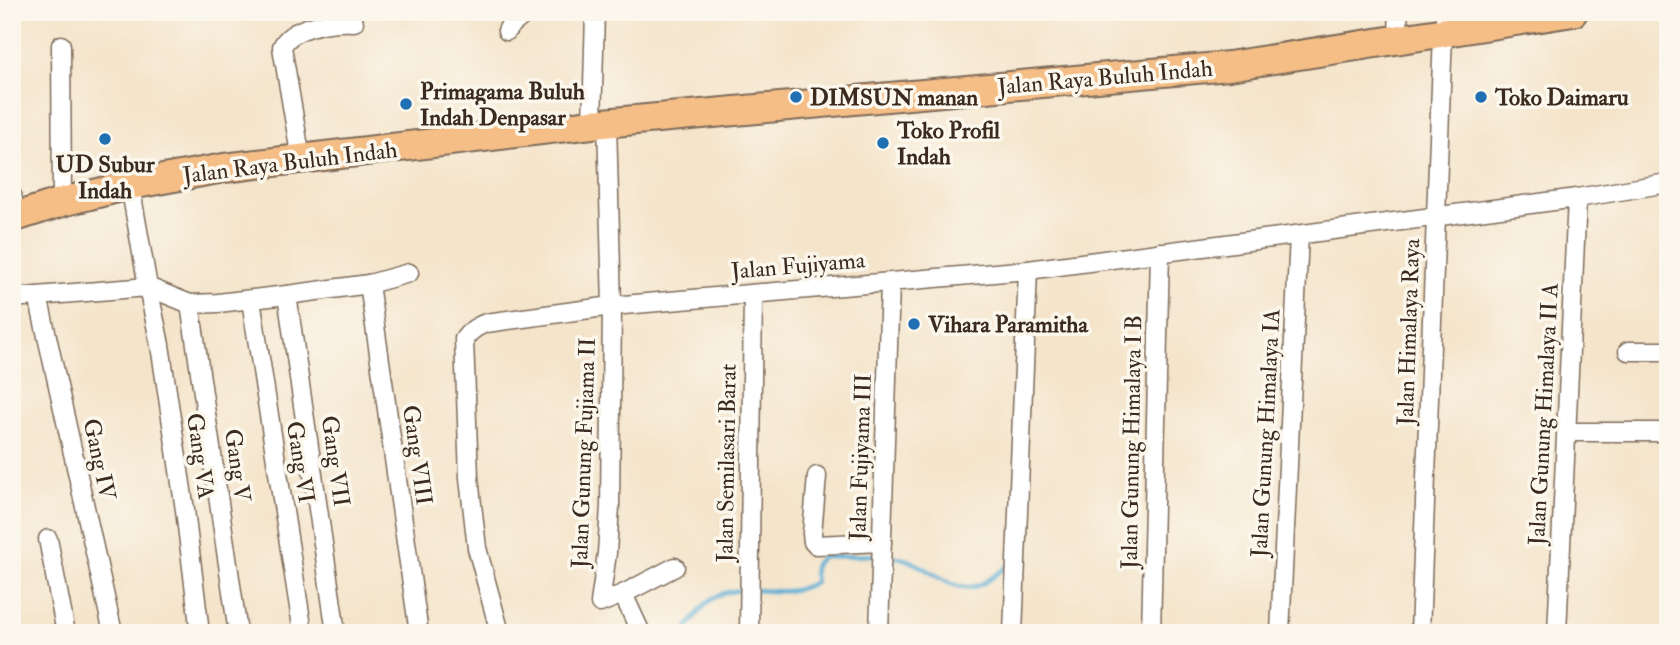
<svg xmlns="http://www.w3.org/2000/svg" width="1680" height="645" font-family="'IM FELL Double Pica',serif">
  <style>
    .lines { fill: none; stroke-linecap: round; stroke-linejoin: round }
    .stream { stroke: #56acd3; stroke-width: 4.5 }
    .minor-casing { stroke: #7c6b5a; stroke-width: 21 }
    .trunk-casing { stroke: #7c6b5a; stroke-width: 32 }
    .minor { stroke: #fff; stroke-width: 18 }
    .trunk { stroke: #f6be87; stroke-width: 28 }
    .poi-dot { fill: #1f6fb2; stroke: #fbf7ec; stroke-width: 2.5 }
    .labels { text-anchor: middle; stroke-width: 7; stroke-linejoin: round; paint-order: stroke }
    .street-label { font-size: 23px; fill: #3b2a1e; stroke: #fbf7ec }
    .poi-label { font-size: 23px; font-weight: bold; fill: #3b2a1e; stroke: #fbf7ec; text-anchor: start }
  </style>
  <rect width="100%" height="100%" fill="#fbf7ec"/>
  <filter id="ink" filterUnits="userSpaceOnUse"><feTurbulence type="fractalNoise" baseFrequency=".0143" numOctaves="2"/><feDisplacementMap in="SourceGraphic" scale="14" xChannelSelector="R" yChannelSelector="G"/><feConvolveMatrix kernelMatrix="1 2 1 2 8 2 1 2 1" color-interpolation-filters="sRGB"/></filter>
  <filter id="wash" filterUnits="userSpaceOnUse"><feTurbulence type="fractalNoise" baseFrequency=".00686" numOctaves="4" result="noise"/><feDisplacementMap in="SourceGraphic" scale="28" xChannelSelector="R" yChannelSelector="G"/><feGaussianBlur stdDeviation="1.57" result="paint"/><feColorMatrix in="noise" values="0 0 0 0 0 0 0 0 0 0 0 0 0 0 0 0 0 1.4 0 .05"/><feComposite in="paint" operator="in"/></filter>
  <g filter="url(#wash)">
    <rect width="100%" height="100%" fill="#f4e4ca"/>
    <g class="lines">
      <g class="stream">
        <path d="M884,555C897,556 910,560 922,567C940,577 961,596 983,583C991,579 999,572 1006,567"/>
        <path d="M754,590C780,591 791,595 815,582C813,570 812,565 822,557L876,555"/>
        <path d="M684,633C704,605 709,591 746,590"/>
      </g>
    </g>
  </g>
  <g filter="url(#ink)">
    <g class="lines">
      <g class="minor-casing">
        <g id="minor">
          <polyline points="1398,12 1399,40"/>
          <polyline points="507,31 509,27 527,12"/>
          <polyline points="61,45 62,202"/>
          <polyline points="607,123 612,306 610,506 607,553 600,603 623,594 675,567"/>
          <polyline points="592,124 595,12"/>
          <path d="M301,159L282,47C291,26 332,21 354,22"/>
          <polyline points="130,185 148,287 190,304 218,303 287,295 369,284 409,273"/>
          <polyline points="12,195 16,216"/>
          <polyline points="369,284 419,633"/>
          <polyline points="287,295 336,633"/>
          <polyline points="38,296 113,633"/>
          <polyline points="12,298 148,287 160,345 185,510 200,633"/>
          <polyline points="251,300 303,633"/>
          <polyline points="190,304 238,633"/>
          <polyline points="1628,351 1668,351"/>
          <polyline points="1567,432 1668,432"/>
          <polyline points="817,476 812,534 813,542 816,545 882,542"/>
          <polyline points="48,539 66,633"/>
          <polyline points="623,594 641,633"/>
          <path d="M500,633L477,548L469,478L464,339C471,330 476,327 486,323L612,306L1028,270L1577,198L1668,183"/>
          <polyline points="749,633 753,294"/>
          <polyline points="879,633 890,283"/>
          <polyline points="1013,633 1028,270"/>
          <polyline points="1151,633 1160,252"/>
          <polyline points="1280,633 1299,235"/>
          <polyline points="1420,633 1443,34 1446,12"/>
          <polyline points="1557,633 1577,198"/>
        </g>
      </g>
      <g class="trunk-casing">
        <polyline id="trunk" points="12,218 62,202 130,185 224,168 592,124 1229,66 1573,12"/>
      </g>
      <use href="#minor" class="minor"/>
      <use href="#trunk" class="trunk"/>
    </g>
  </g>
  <g class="poi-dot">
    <circle cx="796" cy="97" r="7"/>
    <circle cx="1481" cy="97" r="7"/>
    <circle cx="406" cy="104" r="7"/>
    <circle cx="105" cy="139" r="7"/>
    <circle cx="883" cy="143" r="7"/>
    <circle cx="914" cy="324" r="7"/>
  </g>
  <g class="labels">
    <g class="street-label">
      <text transform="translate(1105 77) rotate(-5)" y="8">Jalan Raya Buluh Indah</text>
      <text transform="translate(290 162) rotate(-7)" y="8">Jalan Raya Buluh Indah</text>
      <text transform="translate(798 265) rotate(-5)" y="8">Jalan Fujiyama</text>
      <text transform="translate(1408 332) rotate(-88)" y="8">Jalan Himalaya Raya</text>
      <text transform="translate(1543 414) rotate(-87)" y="8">Jalan Gunung Himalaya II A</text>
      <text transform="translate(1265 433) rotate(-87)" y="8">Jalan Gunung Himalaya IA</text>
      <text transform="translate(1131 442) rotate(-89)" y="8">Jalan Gunung Himalaya I B</text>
      <text transform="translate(583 453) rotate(-88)" y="8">Jalan Gunung Fujiama II</text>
      <text transform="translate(418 455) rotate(82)" y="8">Gang VIII</text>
      <text transform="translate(201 456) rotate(82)" y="8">Gang VA</text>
      <text transform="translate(860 457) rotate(-88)" y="8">Jalan Fujiyama III</text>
      <text transform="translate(100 459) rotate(78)" y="8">Gang IV</text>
      <text transform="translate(336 461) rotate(82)" y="8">Gang VII</text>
      <text transform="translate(301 462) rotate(81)" y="8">Gang VI</text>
      <text transform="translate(726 463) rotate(-89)" y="8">Jalan Semilasari Barat</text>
      <text transform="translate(238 465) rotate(82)" y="8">Gang V</text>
    </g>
    <g class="poi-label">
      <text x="420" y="99">Primagama Buluh<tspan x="420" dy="26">Indah Denpasar</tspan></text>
      <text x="810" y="105">DIMSUN manan</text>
      <text x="1495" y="105">Toko Daimaru</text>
      <text x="897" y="138">Toko Profil<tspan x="897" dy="26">Indah</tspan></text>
      <text x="105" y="172" text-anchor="middle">UD Subur<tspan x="105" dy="26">Indah</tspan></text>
      <text x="928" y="332">Vihara Paramitha</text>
    </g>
  </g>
  <rect width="1680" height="645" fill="none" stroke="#fbf7ec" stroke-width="42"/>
</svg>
